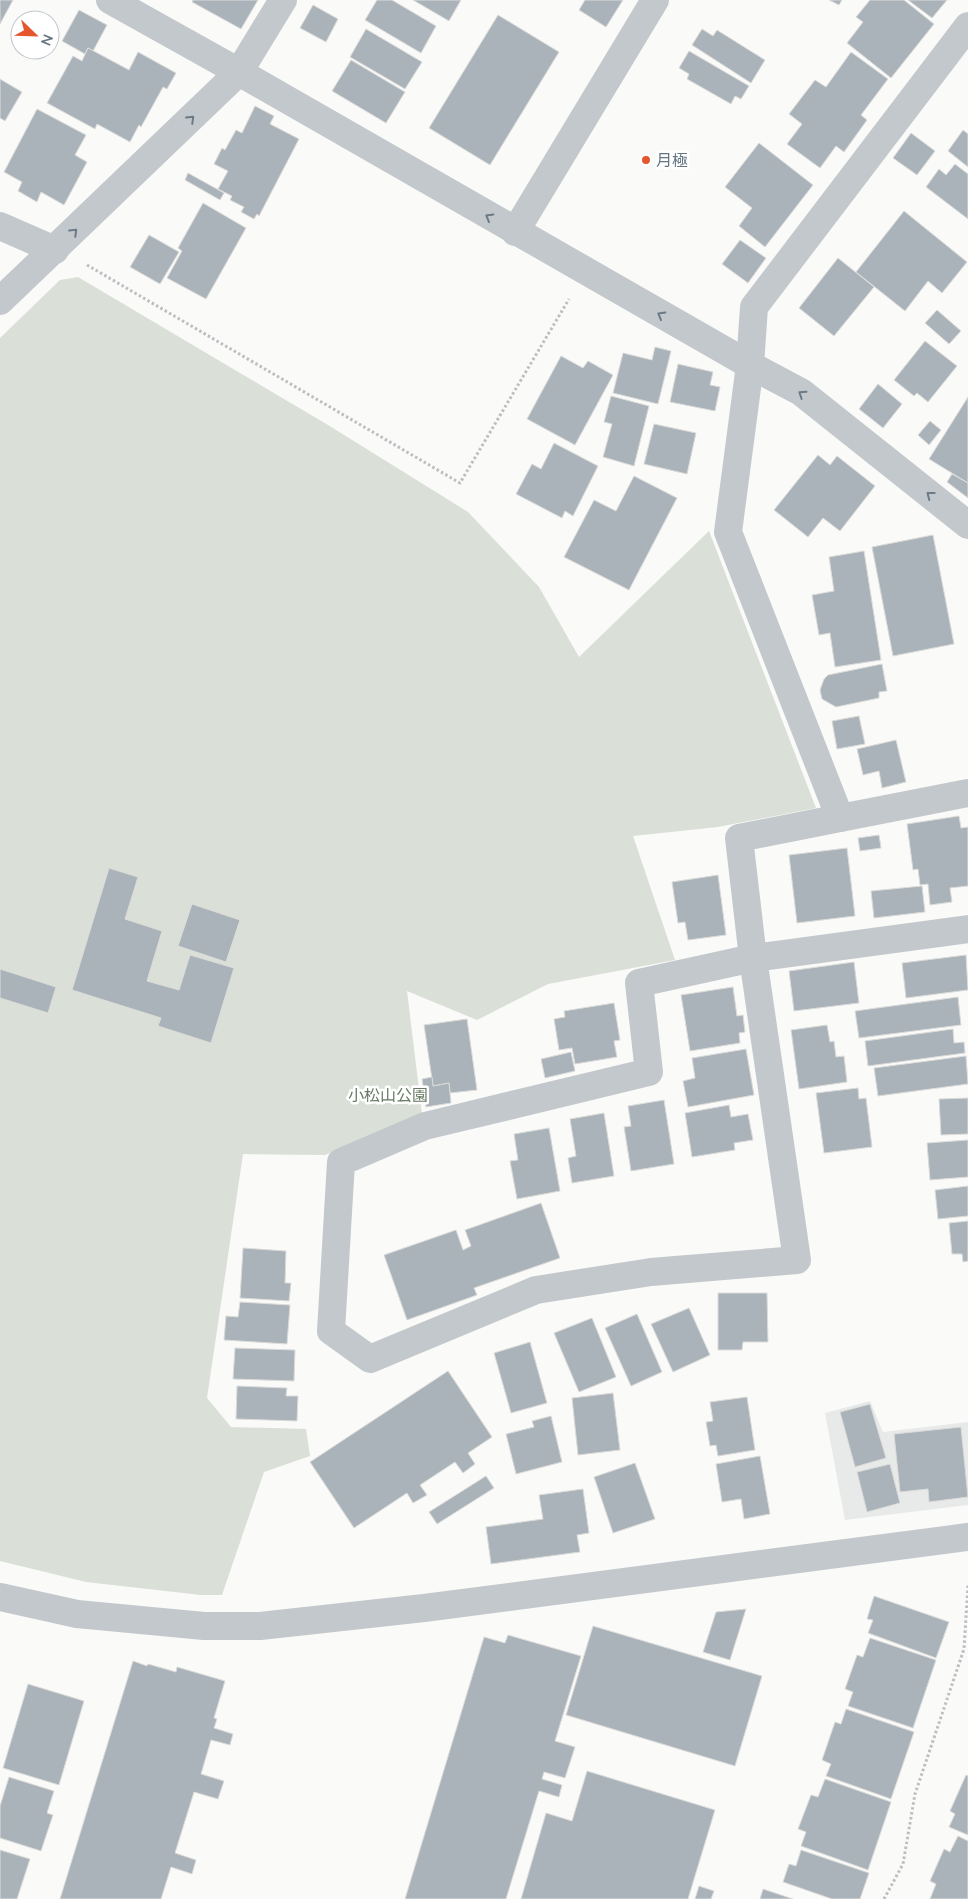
<svg xmlns="http://www.w3.org/2000/svg" width="968" height="1899" font-family="'Nunito Sans','Noto Sans JP',sans-serif">
  <style>
    .built { fill: #e8e9e9 }
    .green { fill: #dadfd7 }
    .building { fill: #aab3b9; stroke: #dcdcda }
    .lines { fill: none; stroke-linecap: round; stroke-linejoin: round }
    .path { stroke: #bbbfc2; stroke-width: 3; stroke-dasharray: 2.5 2.5; stroke-linecap: butt }
    .minor { stroke: #c3c8cc; stroke-width: 28 }
    .oneway { stroke: #6a7a87 }
    .poi-dot { fill: #e4572e; stroke: #fff; stroke-width: 2 }
    .labels { text-anchor: middle; stroke-width: 5; stroke-linejoin: round; paint-order: stroke }
    .poi-label { font-size: 16px; fill: #657683; stroke: #fff; text-anchor: start }
    .park-label { font-size: 16px; fill: #687a64; stroke: #fff }
  </style>
  <rect width="100%" height="100%" fill="#fafaf8"/>
  <polygon class="built" points="870,1401 883,1432 968,1422 968,1505 845,1520 825,1413"/>
  <polygon class="green" points="78,277 328,425 468,512 539,587 579,657 709,531 816,808 718,827 633,836 675,960 548,984 477,1020 407,991 422,1114 325,1155 243,1154 207,1398 231,1427 306,1429 310,1456 264,1472 222,1595 201,1595 86,1582 0,1561 0,338 60,280"/>
  <g class="building">
    <polygon points="0,0 13,0 0,24"/>
    <polygon points="193,0 258,0 241,29 192,2"/>
    <polygon points="377,0 392,0 436,26 421,53 365,20"/>
    <polygon points="413,0 461,0 449,21"/>
    <polygon points="585,0 623,0 606,27 579,10"/>
    <polygon points="829,0 842,0 839,5"/>
    <polygon points="870,0 904,0 934,24 891,78 847,43 863,22 856,17"/>
    <polygon points="908,0 947,0 932,18"/>
    <polygon points="313,5 338,19 326,42 300,28"/>
    <polygon points="79,10 107,25 93,51 88,48 85,54 62,41"/>
    <polygon points="498,15 559,52 490,165 429,128"/>
    <polygon points="366,29 422,62 405,89 350,57"/>
    <polygon points="702,29 713,36 717,30 765,60 751,83 692,45"/>
    <polygon points="88,48 129,70 138,52 176,73 167,89 163,87 141,127 139,125 130,142 97,124 95,129 47,103 73,56 82,61"/>
    <polygon points="689,51 749,86 741,99 735,96 731,104 687,79 689,74 679,68"/>
    <polygon points="851,52 888,79 861,115 867,120 844,152 836,146 820,168 787,144 802,124 789,114 815,80 826,87"/>
    <polygon points="351,60 405,92 386,123 332,91"/>
    <polygon points="0,79 22,92 5,121 0,118"/>
    <polygon points="255,106 274,116 270,124 299,139 259,216 257,214 254,219 241,212 244,207 230,200 232,196 218,189 228,171 214,164 222,148 225,150 236,130 242,133"/>
    <polygon points="37,109 86,135 75,155 87,162 64,205 41,192 37,202 18,191 22,182 4,172"/>
    <polygon points="963,130 968,134 968,167 948,151"/>
    <polygon points="911,133 935,151 917,175 893,158"/>
    <polygon points="759,143 813,185 765,247 739,226 752,208 725,187"/>
    <polygon points="955,164 968,174 968,219 926,187 939,169 946,175"/>
    <polygon points="188,173 224,193 220,200 185,180"/>
    <polygon points="203,203 246,228 206,299 167,278 182,251 178,248"/>
    <polygon points="904,211 967,262 942,293 928,281 905,311 856,272"/>
    <polygon points="149,235 179,252 160,284 130,267"/>
    <polygon points="740,240 766,258 748,283 722,264"/>
    <polygon points="838,258 874,287 834,336 799,308"/>
    <polygon points="937,310 961,331 949,344 925,323"/>
    <polygon points="925,341 957,366 928,402 917,393 914,396 894,380"/>
    <polygon points="655,347 671,351 658,404 613,393 623,353 652,360"/>
    <polygon points="561,356 583,368 588,361 613,375 575,445 527,419"/>
    <polygon points="678,364 713,372 710,385 720,387 715,411 670,402"/>
    <polygon points="878,384 902,404 883,428 859,409"/>
    <polygon points="611,396 649,406 634,466 603,457 612,424 604,422"/>
    <polygon points="968,397 968,483 929,459"/>
    <polygon points="930,421 941,430 929,445 918,435"/>
    <polygon points="654,424 696,433 687,474 644,464"/>
    <polygon points="554,443 598,466 573,516 565,511 562,518 516,494 532,464 541,469"/>
    <polygon points="818,455 830,465 837,456 875,486 840,531 823,518 808,537 774,510"/>
    <polygon points="952,474 968,483 968,498 947,482"/>
    <polygon points="634,476 677,498 629,590 564,557 594,500 616,511"/>
    <polygon points="933,535 954,644 893,656 872,547"/>
    <polygon points="864,551 881,660 835,667 830,633 819,635 812,595 834,591 829,557"/>
    <polygon points="882,664 887,691 879,692 879,698 836,707 822,699 820,690 824,679 828,675"/>
    <polygon points="859,716 865,744 837,749 832,721"/>
    <polygon points="896,740 906,782 882,788 879,771 863,775 857,749"/>
    <polygon points="959,816 961,828 968,827 968,886 950,888 952,902 930,905 928,884 920,885 918,869 913,870 907,824"/>
    <polygon points="879,835 881,848 860,851 858,838"/>
    <polygon points="847,848 855,916 797,923 789,855"/>
    <polygon points="109,868 138,877 125,919 162,931 147,981 179,990 190,955 234,968 211,1043 158,1026 161,1018 72,990"/>
    <polygon points="718,875 726,935 688,940 685,922 678,923 672,882"/>
    <polygon points="922,886 925,912 874,918 871,891"/>
    <polygon points="192,904 240,920 226,962 178,946"/>
    <polygon points="966,955 968,990 906,998 902,963"/>
    <polygon points="854,962 859,1003 794,1011 789,971"/>
    <polygon points="0,969 56,987 48,1013 0,998"/>
    <polygon points="733,987 737,1016 743,1015 745,1032 739,1033 740,1043 690,1051 681,995"/>
    <polygon points="958,997 961,1025 859,1038 855,1011"/>
    <polygon points="614,1003 620,1040 614,1041 617,1057 575,1064 572,1048 559,1050 554,1019 565,1017 564,1011"/>
    <polygon points="467,1019 477,1090 450,1093 449,1083 433,1086 424,1025"/>
    <polygon points="827,1025 830,1042 834,1041 836,1057 844,1056 847,1082 799,1089 791,1030"/>
    <polygon points="953,1029 954,1043 964,1042 965,1053 868,1066 865,1041"/>
    <polygon points="746,1049 754,1095 688,1107 683,1081 695,1078 692,1058"/>
    <polygon points="571,1052 575,1071 545,1078 541,1059"/>
    <polygon points="966,1056 968,1084 878,1096 874,1068"/>
    <polygon points="432,1077 433,1086 449,1083 451,1103 426,1107 422,1079"/>
    <polygon points="858,1088 859,1099 866,1098 872,1147 824,1153 816,1093"/>
    <polygon points="968,1098 968,1134 941,1135 939,1099"/>
    <polygon points="664,1100 674,1164 631,1171 624,1127 631,1126 628,1106"/>
    <polygon points="729,1105 731,1117 748,1114 753,1140 734,1143 735,1150 692,1157 685,1113"/>
    <polygon points="604,1113 614,1176 572,1183 568,1158 576,1156 570,1119"/>
    <polygon points="549,1128 560,1191 517,1199 510,1161 518,1160 514,1134"/>
    <polygon points="968,1140 968,1177 930,1180 927,1143"/>
    <polygon points="968,1186 968,1216 938,1219 935,1190"/>
    <polygon points="541,1203 560,1258 474,1288 477,1295 407,1320 384,1255 456,1230 463,1250 471,1246 465,1230"/>
    <polygon points="968,1221 968,1261 963,1262 962,1254 952,1254 949,1223"/>
    <polygon points="243,1248 286,1251 285,1283 291,1283 289,1301 240,1298"/>
    <polygon points="718,1293 767,1293 768,1342 743,1342 742,1350 718,1350"/>
    <polygon points="240,1302 290,1305 287,1344 224,1340 226,1316 238,1317"/>
    <polygon points="689,1308 710,1355 673,1372 651,1324"/>
    <polygon points="637,1314 662,1372 631,1386 605,1328"/>
    <polygon points="592,1318 616,1377 579,1392 554,1333"/>
    <polygon points="530,1342 547,1403 511,1413 494,1353"/>
    <polygon points="235,1348 295,1350 294,1381 233,1379"/>
    <polygon points="448,1371 492,1437 468,1453 475,1464 463,1473 455,1462 420,1485 427,1495 413,1503 407,1493 354,1528 310,1462"/>
    <polygon points="237,1386 287,1388 286,1396 298,1396 297,1421 236,1419"/>
    <polygon points="613,1393 620,1450 578,1455 572,1398"/>
    <polygon points="747,1397 755,1450 718,1456 716,1445 710,1446 706,1422 713,1421 710,1402"/>
    <polygon points="870,1404 886,1458 855,1467 840,1412"/>
    <polygon points="551,1416 562,1462 516,1474 506,1434 534,1427 532,1421"/>
    <polygon points="961,1427 968,1497 929,1502 928,1489 900,1492 894,1434"/>
    <polygon points="760,1456 770,1514 744,1519 741,1499 722,1502 716,1464"/>
    <polygon points="635,1463 655,1519 613,1533 594,1477"/>
    <polygon points="890,1464 900,1503 867,1512 857,1472"/>
    <polygon points="486,1476 494,1488 437,1524 429,1512"/>
    <polygon points="583,1489 589,1533 577,1535 580,1552 491,1564 486,1527 543,1519 539,1495"/>
    <polygon points="874,1596 949,1622 936,1658 868,1633 873,1620 867,1619"/>
    <polygon points="746,1609 730,1660 703,1652 716,1612"/>
    <polygon points="593,1626 762,1676 735,1766 566,1715"/>
    <polygon points="508,1635 581,1656 555,1741 575,1747 565,1778 544,1772 542,1779 562,1785 559,1797 539,1791 506,1899 405,1899 484,1637 505,1643"/>
    <polygon points="870,1638 936,1660 913,1728 848,1706 853,1692 845,1689 857,1655 863,1657"/>
    <polygon points="133,1661 147,1666 148,1664 176,1672 177,1667 225,1681 214,1718 217,1719 214,1728 233,1734 230,1745 211,1740 201,1774 224,1781 218,1799 194,1792 175,1853 196,1860 192,1874 171,1867 161,1899 60,1899"/>
    <polygon points="28,1684 84,1701 59,1785 3,1768"/>
    <polygon points="846,1709 914,1732 891,1799 826,1776 831,1764 822,1760 835,1722 841,1724"/>
    <polygon points="587,1771 715,1810 688,1899 521,1899 546,1813 572,1821"/>
    <polygon points="966,1775 968,1776 968,1835 949,1827 955,1814 950,1811"/>
    <polygon points="9,1777 54,1791 47,1813 53,1815 41,1851 0,1838 0,1806"/>
    <polygon points="825,1779 891,1802 868,1870 801,1846 806,1832 798,1829 811,1795 818,1797"/>
    <polygon points="958,1836 968,1841 968,1899 930,1899 936,1884 930,1881 944,1849 950,1852"/>
    <polygon points="0,1850 30,1859 17,1899 0,1899"/>
    <polygon points="801,1850 869,1873 860,1899 832,1899 783,1882 789,1864 796,1866"/>
    <polygon points="699,1886 714,1891 711,1899 695,1899"/>
    <polygon points="763,1889 793,1899 760,1899"/>
  </g>
  <g class="lines">
    <g class="path">
      <polyline points="87,265 460,483 569,299"/>
      <polyline points="884,1899 903,1864 915,1794 964,1649 968,1585"/>
    </g>
    <g class="minor">
      <polyline points="110,0 239,72 750,365 801,392 968,525"/>
      <polyline points="968,26 754,307 750,365 728,532 840,818 968,793"/>
      <polyline points="0,226 55,250"/>
      <polyline points="515,232 655,0"/>
      <polyline points="0,301 239,72 283,0"/>
      <polyline points="840,818 739,838 753,958 797,1260 651,1272 536,1290 370,1359 331,1331 341,1162 425,1126 649,1072 639,983 753,958 968,929"/>
      <polyline points="0,1597 77,1614 204,1626 260,1626 424,1608 968,1537"/>
    </g>
  </g>
  <defs><path id="oneway-chevron" d="M-2-3.5L2.5 0L-2 3.5" fill="none" stroke-width="1.6" stroke-linecap="round" stroke-linejoin="round" transform="scale(1.25)"/></defs>
  <g class="oneway">
    <use href="#oneway-chevron" transform="translate(191 119) rotate(-44)"/>
    <use href="#oneway-chevron" transform="translate(489 217) rotate(-150)"/>
    <use href="#oneway-chevron" transform="translate(74 232) rotate(-44)"/>
    <use href="#oneway-chevron" transform="translate(661 315) rotate(-150)"/>
    <use href="#oneway-chevron" transform="translate(802 394) rotate(-146)"/>
    <use href="#oneway-chevron" transform="translate(930 495) rotate(-142)"/>
  </g>
  <circle class="poi-dot" cx="646" cy="160" r="5"/>
  <g class="labels">
    <g class="poi-label">
      <text x="656" y="166">月極</text>
    </g>
    <g class="park-label">
      <text x="388" y="1101">小松山公園</text>
    </g>
  </g>
  <g transform="translate(35 35) rotate(113)"><circle r="24" fill="#ffffff" stroke="#c1c8cd"/>
  <path d="M0-4L9 19L0 12L-9 19Z" fill="#e4572e"/>
  <text y="-8" font-size="14" font-weight="bold" text-anchor="middle" fill="#657683">N</text>
  </g>
</svg>
